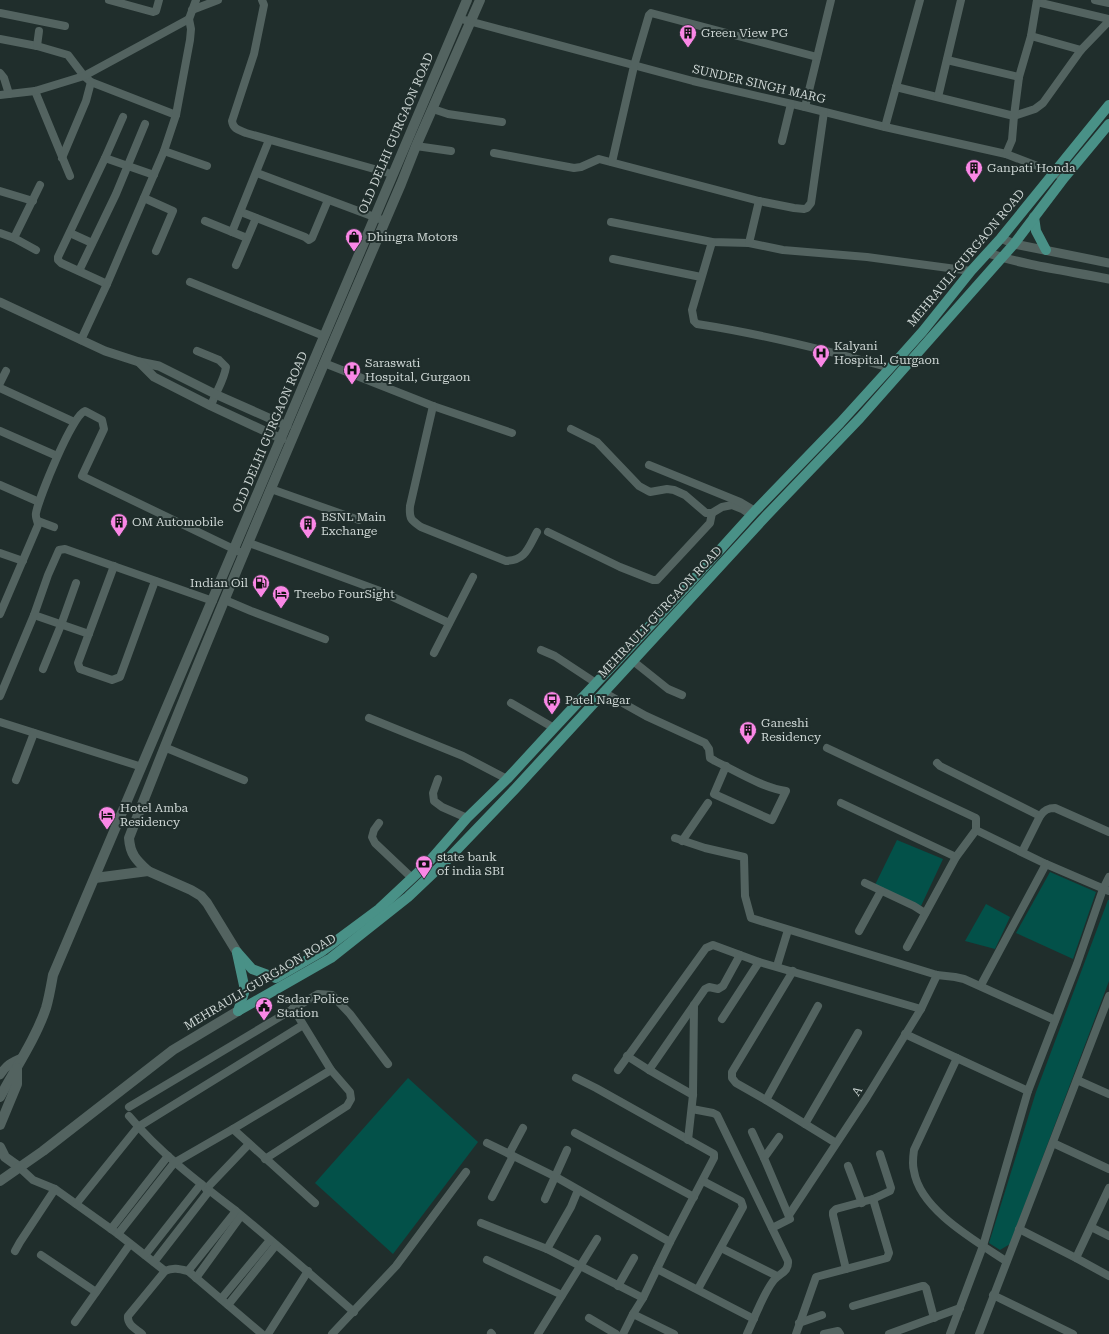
<svg xmlns="http://www.w3.org/2000/svg" width="1109" height="1334" font-family="'Roboto Serif',serif">
  <style>
    .green { fill: #035149 }
    .lines { fill: none; stroke-linecap: round; stroke-linejoin: round }
    .minor { stroke: #536360; stroke-width: 8 }
    .tertiary { stroke: #536360; stroke-width: 9 }
    .secondary { stroke: #536360; stroke-width: 10 }
    .primary { stroke: #499187; stroke-width: 10 }
    .labels { text-anchor: middle; stroke-width: 4; stroke-linejoin: round; paint-order: stroke }
    .poi-label { font-size: 12px; fill: #cdd6d4; stroke: #202e2c; text-anchor: start }
    .street-label { font-size: 12px; fill: #cdd6d4; stroke: #202e2c }
  </style>
  <rect width="100%" height="100%" fill="#202e2c"/>
  <g class="green">
    <polygon points="897,840 943,859 921,906 874,887"/>
    <polygon points="1050,872 1096,892 1073,959 1016,933"/>
    <polygon points="1108,900 1109,900 1109,981 1010,1244 1000,1250 989,1243 1036,1092"/>
    <polygon points="986,904 1010,917 995,949 965,941"/>
    <polygon points="408,1078 478,1142 393,1254 315,1183"/>
  </g>
  <g class="lines">
    <g class="minor">
      <polyline points="109,0 153,12 156,11 159,0"/>
      <path d="M262,0L264,5L254,54L232,121C233,129 239,130 246,133L392,174"/>
      <polyline points="1095,0 1109,3"/>
      <polyline points="1037,2 1109,19"/>
      <polyline points="192,10 218,0"/>
      <polyline points="0,13 65,26"/>
      <polyline points="465,20 693,81 805,107 885,127 1006,154 1053,172 1064,178"/>
      <polyline points="1031,36 1081,50"/>
      <polyline points="0,39 37,46 68,55 84,76 91,82 176,115"/>
      <polyline points="37,46 39,31"/>
      <polyline points="947,60 1019,77"/>
      <polyline points="0,73 4,78 9,94"/>
      <polyline points="896,87 1014,116 1035,109 1043,103 1081,50 1109,21"/>
      <polyline points="35,91 70,176"/>
      <polyline points="0,95 35,91 84,76 189,19"/>
      <polyline points="938,97 961,0"/>
      <polyline points="805,107 831,0"/>
      <polyline points="433,109 448,114 502,122"/>
      <polyline points="885,127 920,0"/>
      <polyline points="782,141 791,104"/>
      <polyline points="416,146 451,151"/>
      <polyline points="164,151 207,166"/>
      <polyline points="494,153 574,168 581,167 599,159 759,201 794,208 804,209 807,208 811,203 824,112"/>
      <polyline points="1006,154 1012,140 1014,116 1019,77 1031,36 1037,0"/>
      <polyline points="62,158 86,101 91,82"/>
      <polyline points="105,158 154,175"/>
      <polyline points="612,162 634,66 649,15 651,13 817,57"/>
      <polyline points="257,173 385,221"/>
      <polyline points="0,191 33,201"/>
      <polyline points="144,198 173,211 156,251"/>
      <polyline points="241,212 305,237 309,240 312,238 328,200"/>
      <polyline points="205,221 247,238"/>
      <polyline points="611,222 712,242 749,243 783,250 867,257 971,271"/>
      <polyline points="232,232 269,140"/>
      <polyline points="0,233 14,238 36,250"/>
      <polyline points="70,233 92,243"/>
      <polyline points="14,238 40,185"/>
      <path d="M712,242L692,310L694,321L697,324C762,334 826,350 890,368"/>
      <polyline points="749,243 759,201"/>
      <polyline points="613,259 701,277"/>
      <polyline points="236,265 256,218"/>
      <polyline points="79,271 116,194 145,124"/>
      <polyline points="190,282 324,336"/>
      <polyline points="107,284 61,263 58,260 58,257 105,158 123,117"/>
      <polyline points="81,340 107,284 164,151 176,115 190,40 191,29 189,19 196,0"/>
      <path d="M197,351L219,360L226,367C224,381 215,393 211,406"/>
      <polyline points="324,363 433,406 512,433"/>
      <polyline points="0,383 6,371"/>
      <polyline points="0,388 74,422"/>
      <path d="M433,406L410,506C409,519 411,520 421,527L506,561C526,560 528,548 537,532"/>
      <polyline points="571,429 597,442 639,486 650,492 667,489 674,490 685,495 706,513 712,513 722,507 732,505 742,509 751,515"/>
      <polyline points="0,431 57,456"/>
      <polyline points="649,465 740,502 755,511"/>
      <polyline points="0,485 39,502"/>
      <polyline points="271,489 359,520"/>
      <polyline points="38,521 54,527"/>
      <polyline points="548,532 620,567 653,580 657,580 710,523 712,513"/>
      <polyline points="249,543 380,591 449,623"/>
      <polyline points="0,553 23,561"/>
      <polyline points="114,566 78,663 80,669 112,680 120,677 155,581"/>
      <polyline points="225,600 251,611 325,639"/>
      <path d="M0,614L38,525C38,521 35,518 36,513C39,498 72,415 85,411L102,420L104,429L82,476L244,554"/>
      <polyline points="34,615 89,634"/>
      <polyline points="541,650 555,656 596,683"/>
      <polyline points="434,653 473,577"/>
      <polyline points="633,661 668,689 682,695"/>
      <polyline points="43,669 61,625 76,583"/>
      <path d="M603,692L646,716L705,743L709,749L710,758L715,761C736,771 763,788 786,791L772,820L714,794L726,766"/>
      <polyline points="0,696 34,615 48,575 59,550 65,549 213,601"/>
      <polyline points="511,703 554,728"/>
      <polyline points="369,718 463,756 507,779"/>
      <polyline points="0,722 142,767"/>
      <polyline points="164,747 244,780"/>
      <polyline points="827,748 976,818 976,830 956,857 907,947"/>
      <polyline points="937,763 940,766 1040,816"/>
      <polyline points="438,779 433,793 434,801 442,807 467,818"/>
      <polyline points="16,780 34,733"/>
      <polyline points="841,803 956,857"/>
      <polyline points="379,823 374,830 372,837 375,843 412,878"/>
      <polyline points="976,830 1046,864 1109,891"/>
      <polyline points="675,838 705,848 744,857 745,896 751,918 937,975 955,977 964,979 1055,1020"/>
      <polyline points="682,841 708,803"/>
      <path d="M1022,852L1040,816C1044,810 1048,808 1055,808L1109,832"/>
      <polyline points="865,883 914,906 925,913"/>
      <polyline points="859,931 881,891"/>
      <polyline points="777,966 788,930"/>
      <polyline points="793,971 732,1072 732,1078 736,1083 766,1100 836,1143"/>
      <polyline points="981,985 1046,864"/>
      <polyline points="722,1019 759,962"/>
      <polyline points="905,1034 1028,1091"/>
      <polyline points="627,1056 649,1070 693,1095"/>
      <path d="M957,1058L914,1150C913,1157 912,1164 914,1171C920,1210 976,1241 1006,1261"/>
      <polyline points="618,1070 706,948 713,945 759,962 921,1009"/>
      <polyline points="649,1070 705,989 709,987 718,989 723,986 740,955"/>
      <polyline points="576,1078 596,1088 714,1154 714,1158 670,1242 643,1298 633,1314 623,1334"/>
      <polyline points="1077,1080 1109,1094"/>
      <polyline points="766,1100 818,1006"/>
      <polyline points="129,1107 318,994 332,995 350,1014 388,1064"/>
      <path d="M692,1109L713,1113L717,1115L788,1261C789,1272 780,1273 774,1280C764,1292 754,1319 747,1334"/>
      <path d="M129,1116C160,1153 198,1182 236,1211C276,1244 315,1278 354,1312"/>
      <polyline points="805,1124 858,1033"/>
      <polyline points="233,1129 315,1203"/>
      <polyline points="752,1132 764,1158"/>
      <polyline points="575,1133 694,1197"/>
      <polyline points="688,1140 693,1095 694,1005"/>
      <polyline points="487,1143 556,1177 670,1242"/>
      <polyline points="1053,1143 1109,1169"/>
      <polyline points="509,1154 523,1128"/>
      <polyline points="265,1159 347,1106 351,1099 350,1092 331,1070 293,1008"/>
      <polyline points="848,1166 862,1203"/>
      <path d="M19,1167L33,1180L55,1189L118,1234L165,1271C173,1267 180,1269 188,1271L262,1334"/>
      <polyline points="206,1189 249,1144"/>
      <polyline points="492,1197 513,1156"/>
      <polyline points="545,1199 567,1150"/>
      <polyline points="76,1204 138,1127 303,1025"/>
      <polyline points="789,1215 867,1097 921,1009 937,975"/>
      <polyline points="481,1223 547,1249 643,1298"/>
      <polyline points="1091,1227 1109,1236"/>
      <polyline points="772,1228 790,1219 764,1158 779,1137"/>
      <polyline points="111,1229 168,1156"/>
      <polyline points="1019,1229 1076,1258 1109,1276"/>
      <polyline points="118,1234 174,1163 233,1129 331,1070"/>
      <polyline points="721,1248 777,1276"/>
      <polyline points="547,1249 571,1207 578,1190"/>
      <polyline points="15,1251 20,1242 55,1189"/>
      <polyline points="41,1255 96,1292"/>
      <polyline points="145,1255 201,1184"/>
      <polyline points="1076,1258 1109,1188"/>
      <polyline points="487,1260 562,1295"/>
      <polyline points="154,1262 209,1191"/>
      <polyline points="657,1269 754,1319"/>
      <polyline points="846,1269 833,1215 833,1212 836,1209 873,1199 890,1191 891,1188 880,1154"/>
      <polyline points="188,1271 236,1211"/>
      <polyline points="196,1278 241,1216"/>
      <polyline points="618,1286 634,1258"/>
      <polyline points="698,1289 743,1207 741,1201 703,1181"/>
      <polyline points="993,1295 1073,1334"/>
      <polyline points="221,1299 270,1240"/>
      <polyline points="228,1305 276,1245"/>
      <polyline points="853,1306 922,1286 924,1286 926,1288 934,1318"/>
      <polyline points="633,1314 674,1334"/>
      <polyline points="589,1318 616,1334"/>
      <polyline points="75,1322 130,1244"/>
      <polyline points="799,1323 822,1315"/>
      <polyline points="491,1333 492,1334"/>
      <path d="M142,1334C136,1329 127,1325 128,1316L165,1271"/>
      <polyline points="268,1334 308,1271"/>
      <polyline points="332,1334 396,1266 466,1172"/>
      <polyline points="538,1334 597,1239"/>
      <polyline points="796,1334 816,1277 887,1258 889,1253 873,1199"/>
      <polyline points="824,1334 838,1331 840,1334"/>
      <polyline points="889,1334 960,1308"/>
      <polyline points="950,1334 983,1246 1028,1091 1077,964 1103,889 1109,877"/>
      <polyline points="979,1334 1109,996"/>
    </g>
    <g class="tertiary">
      <polyline points="1001,238 1014,244 1109,263"/>
      <path d="M988,253C1027,266 1069,271 1109,279"/>
      <polyline points="0,302 105,351 139,362 159,366 215,394 287,426"/>
      <polyline points="139,362 154,377 211,406 282,439"/>
      <path d="M0,1075C6,1065 12,1062 22,1058"/>
    </g>
    <g class="secondary">
      <path d="M148,871C136,860 130,854 129,838C214,618 308,401 401,184L416,146L480,0"/>
      <polyline points="95,878 148,871 191,890 201,896 207,903 237,952"/>
      <path d="M0,1097C15,1069 36,1038 46,1008C49,998 51,986 53,975L467,0"/>
      <polyline points="0,1125 17,1084 17,1068"/>
      <polyline points="0,1147 5,1157 19,1167"/>
      <polyline points="0,1181 43,1151 173,1050 238,1011"/>
    </g>
    <g class="primary">
      <polyline points="1034,217 1036,231 1046,250"/>
      <polyline points="237,952 252,969 276,978 321,952 379,909 426,865 467,818 507,779 554,728 689,584 755,511 840,423 890,368 923,331 971,271 1001,238 1109,105"/>
      <polyline points="237,953 245,990 238,1011"/>
      <polyline points="238,1011 331,958 408,897 447,860 515,789 767,515 860,418 1014,244 1064,178 1109,124"/>
    </g>
  </g>
  <defs>
    <g id="building-pin" transform="scale(0.9)"><path d="M0 17L-7.5 6A9.5 9.5 0 1 1 7.5 6Z" fill="#fa87e6" stroke="#202e2c"/><path d="M-4-6H4V6H1V3H-1V6H-4ZM-2.5-4.3h1.7v1.8h-1.7ZM.8-4.3h1.7v1.8H.8ZM-2.5-1h1.7V.8h-1.7ZM.8-1h1.7V.8H.8Z" fill="#111"/></g>
    <g id="shop-pin" transform="scale(0.9)"><path d="M0 17L-7.5 6A9.5 9.5 0 1 1 7.5 6Z" fill="#fa87e6" stroke="#202e2c"/><path d="M-5-2.5h2.3a2.7 3.5 0 0 1 5.4 0H5L5.5 6h-11ZM-1.5-2.5h3a1.5 2.3 0 0 0-3 0Z" fill="#111"/></g>
    <g id="hospital-pin" transform="scale(0.9)"><path d="M0 17L-7.5 6A9.5 9.5 0 1 1 7.5 6Z" fill="#fa87e6" stroke="#202e2c"/><path d="M-5-5h3v3.5h4V-5h3V5h-3V1.5h-4V5h-3Z" fill="#111"/></g>
    <g id="fuel-pin" transform="scale(0.9)"><path d="M0 17L-7.5 6A9.5 9.5 0 1 1 7.5 6Z" fill="#fa87e6" stroke="#202e2c"/><path d="M-5.5-6h7V0h2V4h1.3V-2.5L3-4.5l.8-.8L6-3V5H2.5V1h-1V6h-7ZM-4.2-4.7v3.2H.2V-4.7Z" fill="#111"/></g>
    <g id="hotel-pin" transform="scale(0.9)"><path d="M0 17L-7.5 6A9.5 9.5 0 1 1 7.5 6Z" fill="#fa87e6" stroke="#202e2c"/><path d="M-6-4.5h1.5V1H6V5H4.5V3h-9V5H-6ZM-4 0a1.8 1.8 0 1 1 3.6 0ZM.5 0V-2.5h3Q6-2.5 6 0Z" fill="#111"/></g>
    <g id="bus-pin" transform="scale(0.9)"><path d="M0 17L-7.5 6A9.5 9.5 0 1 1 7.5 6Z" fill="#fa87e6" stroke="#202e2c"/><path d="M-5-6H5V4H4V6H2V4H-2V6H-4V4H-5ZM-3.5-4V0h7V-4ZM-3.5 1.2v1.5H-2V1.2ZM2 1.2v1.5H3.5V1.2Z" fill="#111"/></g>
    <g id="bank-pin" transform="scale(0.9)"><path d="M0 17L-7.5 6A9.5 9.5 0 1 1 7.5 6Z" fill="#fa87e6" stroke="#202e2c"/><path d="M-6-4H6V4H-6ZM0-2.3a2.3 2.3 0 1 0 0 4.6a2.3 2.3 0 1 0 0-4.6Z" fill="#111"/></g>
    <g id="civic-pin" transform="scale(0.9)"><path d="M0 17L-7.5 6A9.5 9.5 0 1 1 7.5 6Z" fill="#fa87e6" stroke="#202e2c"/><path d="M-.6-6.5H3V-4.5H.6V-3L4-1V1h2V6H-6V1h2V-1L-.6-3ZM-1.2 2.5V6h2.4V2.5Z" fill="#111"/></g>
  </defs>
  <g fill-rule="evenodd">
    <use href="#building-pin" x="688" y="33"/>
    <use href="#building-pin" x="974" y="168"/>
    <use href="#shop-pin" x="354" y="237"/>
    <use href="#hospital-pin" x="821" y="353"/>
    <use href="#hospital-pin" x="352" y="370"/>
    <use href="#building-pin" x="119" y="522"/>
    <use href="#building-pin" x="308" y="524"/>
    <use href="#fuel-pin" x="261" y="583"/>
    <use href="#hotel-pin" x="281" y="594"/>
    <use href="#bus-pin" x="552" y="700"/>
    <use href="#building-pin" x="748" y="730"/>
    <use href="#hotel-pin" x="107" y="815"/>
    <use href="#bank-pin" x="424" y="864"/>
    <use href="#civic-pin" x="264" y="1006"/>
  </g>
  <g class="labels">
    <g class="poi-label">
      <text x="701" y="37">Green View PG</text>
      <text x="987" y="172">Ganpati Honda</text>
      <text x="367" y="241">Dhingra Motors</text>
      <text x="834" y="350">Kalyani<tspan x="834" dy="14">Hospital, Gurgaon</tspan></text>
      <text x="365" y="367">Saraswati<tspan x="365" dy="14">Hospital, Gurgaon</tspan></text>
      <text x="321" y="521">BSNL Main<tspan x="321" dy="14">Exchange</tspan></text>
      <text x="132" y="526">OM Automobile</text>
      <text x="248" y="587" text-anchor="end">Indian Oil</text>
      <text x="294" y="598">Treebo FourSight</text>
      <text x="565" y="704">Patel Nagar</text>
      <text x="761" y="727">Ganeshi<tspan x="761" dy="14">Residency</tspan></text>
      <text x="120" y="812">Hotel Amba<tspan x="120" dy="14">Residency</tspan></text>
      <text x="437" y="861">state bank<tspan x="437" dy="14">of india SBI</tspan></text>
      <text x="277" y="1003">Sadar Police<tspan x="277" dy="14">Station</tspan></text>
    </g>
    <g class="street-label">
      <text transform="translate(759 84) rotate(13)" y="4">SUNDER SINGH MARG</text>
      <text transform="translate(396 133) rotate(-67)" y="4">OLD DELHI GURGAON ROAD</text>
      <text transform="translate(966 258) rotate(-50)" y="4">MEHRAULI-GURGAON ROAD</text>
      <text transform="translate(270 432) rotate(-67)" y="4">OLD DELHI GURGAON ROAD</text>
      <text transform="translate(660 612) rotate(-47)" y="4">MEHRAULI-GURGAON ROAD</text>
      <text transform="translate(260 982) rotate(-31)" y="4">MEHRAULI-GURGAON ROAD</text>
      <text transform="translate(857 1091) rotate(-58)" y="4">A</text>
    </g>
  </g>
</svg>
